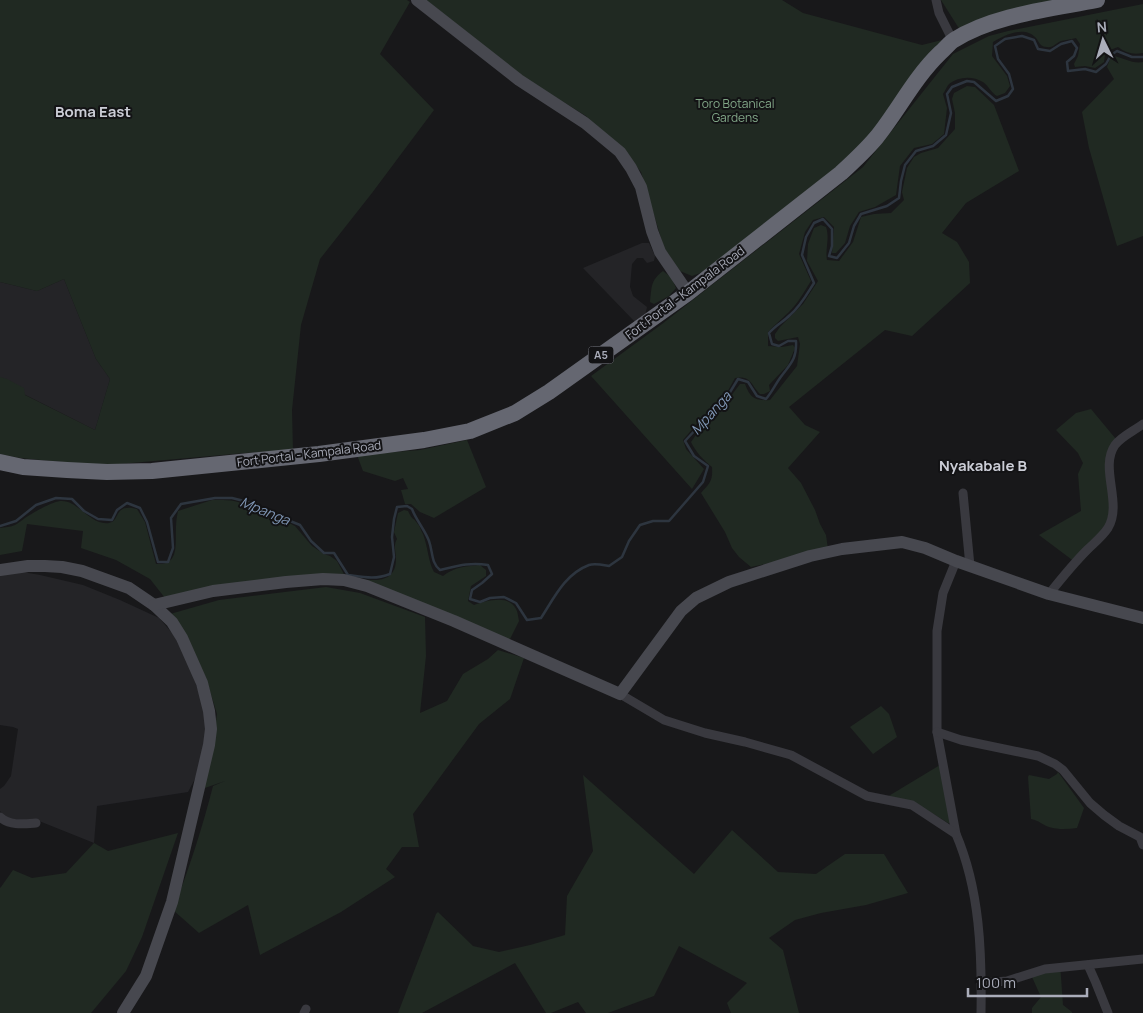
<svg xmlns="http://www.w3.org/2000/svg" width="1143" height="1013" font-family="Manrope,sans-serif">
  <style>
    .built { fill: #242427 }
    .green { fill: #202922 }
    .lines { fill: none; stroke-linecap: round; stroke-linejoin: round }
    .stream { stroke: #2d353f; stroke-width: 2.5 }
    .street { stroke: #39393f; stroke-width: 9 }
    .secondary { stroke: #47484f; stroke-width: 12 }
    .highway { stroke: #656771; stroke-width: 16 }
    .labels { text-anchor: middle; stroke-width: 4; stroke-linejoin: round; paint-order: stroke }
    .shield { fill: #131315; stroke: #7d7f88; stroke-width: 1 }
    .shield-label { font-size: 11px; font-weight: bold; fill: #aaadba }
    .park-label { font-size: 12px; fill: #81a687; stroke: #131315 }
    .street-label { font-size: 12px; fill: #aaadba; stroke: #131315 }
    .water-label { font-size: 14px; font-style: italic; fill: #8097b6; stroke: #131315 }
    .quarter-label { font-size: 15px; font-weight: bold; fill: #cbcdd6; stroke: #131315 }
  </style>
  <rect width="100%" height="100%" fill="#18181a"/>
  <g class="built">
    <polygon points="642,243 649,243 655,256 654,261 647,263 643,258 637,258 632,264 630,287 633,296 647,307 645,316 636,323 583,268"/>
    <polygon points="64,279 96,359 110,379 95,430 0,382 0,282 37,291"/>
    <polygon points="22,572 40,575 83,585 120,600 159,618 173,634 186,656 205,710 206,736 197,775 188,792 97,806 94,843 39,821 7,819 0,811 0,789 4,786 11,776 18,729 13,727 0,725 0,575"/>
  </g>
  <g class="green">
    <polygon points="0,0 407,0 410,2 380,54 434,110 372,193 320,259 301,325 292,410 293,451 245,453 120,464 83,464 20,458 0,454 0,377 7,379 24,388 25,395 95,430 110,379 96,359 64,279 37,291 0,282"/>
    <polygon points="426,0 782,0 803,13 922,45 942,40 872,135 848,162 703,272 692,276 680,271 664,248 641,172 622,149 586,116 523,77"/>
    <polygon points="941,0 1079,0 960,30"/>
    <path d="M1143,4V53C1133,55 1126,53 1118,47L1110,50L1105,55L1104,62L1095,68L1085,66L1075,67L1074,64L1078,56L1080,44L1076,38C1072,39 1066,40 1061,41C1056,43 1053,48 1047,47C1040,47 1039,42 1036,38C1025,25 1004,35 993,42L992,56L1007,76L1010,86L1005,93L997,96C991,93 989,86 983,82C973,76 959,76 949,84C947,86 945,91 943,94L947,108L944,134L932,144L914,148L900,166L896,195L875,207L859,212L850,226L845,243L836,253H832L834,227L824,217L813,220L805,232L799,254L811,281C804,292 798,303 789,312C782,319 774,325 768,332V346L782,347L793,345L795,348L788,365L769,385L770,391L764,394H760C751,385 751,375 735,378L725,396L700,420L683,440L686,449L704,469L692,489L591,376L662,324L863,167L953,54L989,36L1008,31Z"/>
    <path d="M1114,56C1124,58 1132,64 1143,62V236L1117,246L1089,148L1082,112L1114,79L1107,67L1110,59Z"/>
    <path d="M967,86L975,87L994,105L1019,171L966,203L942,233L957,242L969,262L970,283L912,336L885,330L789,407L805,425L820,432L788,468L801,483L815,510L820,524L826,535L828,549L798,557L751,567L739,557L732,548L725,532L701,493C710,483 713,481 712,467C704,461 695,451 691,442L698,432L722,408L740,384H745C750,398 755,401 770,400L797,366L800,344L798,337L778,341L775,338V334L780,327L803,304L818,281L807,261L808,244L814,228L821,225L826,227C830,238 825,249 827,260L839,261L853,242L861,217L874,214L891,213L904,200L902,192L907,168L914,157L921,153L938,148L955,129V113L952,99L954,93Z"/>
    <path d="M663,271L671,277L676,288L669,296L654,304L650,302C652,287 650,281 663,271Z"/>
    <polygon points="1091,409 1120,444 1108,460 1112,529 1079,565 1039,535 1081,511 1078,474 1083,463 1078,453 1056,430 1076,413"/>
    <polygon points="467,440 486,487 434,518 420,512 411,504 405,504 401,490 408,489 403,478 395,481 363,471 357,455 420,450"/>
    <path d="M212,500C225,500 239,499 249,508L283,520L295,526L312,546L324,554L330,556L337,561L345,576C365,580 396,588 396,559C396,551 393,546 397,539L394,532L398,513L404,510L408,511C412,520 413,517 417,523C420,526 421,531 423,534C428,547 428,561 434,572L443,576C454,567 467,566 480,565L486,570V576L471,586L468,601L474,605C486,601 509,594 516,609C518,612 518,617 519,621L509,641L399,596L322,581L165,598L150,579L116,560L81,548L83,531L27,524L22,551L0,555V528C5,527 11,527 15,525C19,523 22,520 25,518C32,513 52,502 60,501C78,499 90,526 109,523C121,521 113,503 137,509L145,522L156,564C180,566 175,543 176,527C176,521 177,516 178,511Z"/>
    <path d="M326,587L360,593L425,617L426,656L420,713L447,701L463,674L488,659L498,650L524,658L510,699L479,724L413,814L419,847H402L386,869L395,877L341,912L260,955L248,905L199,933L173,910C189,869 202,829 213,786L225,781L202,789L212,748L217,714L206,678L183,631L170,614L219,600Z"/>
    <polygon points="881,706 889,714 897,737 873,754 850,727"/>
    <polygon points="940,765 952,823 948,823 932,813 887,797"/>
    <path d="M1058,772L1084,808L1077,828C1068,829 1059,830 1049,827C1041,824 1040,821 1031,819L1028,777L1029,775L1049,779L1057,774Z"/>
    <polygon points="583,775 694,874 732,830 778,872 816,874 845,854 884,854 908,893 866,905 821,913 795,920 769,938 783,950 799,1013 731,1013 727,1003 747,983 679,946 654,996 608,1013 586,1013 578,1002 551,1013 546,1013 515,963 422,1013 398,1013 436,914 438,912 473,946 499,952 530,945 565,935 567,896 593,851"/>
    <polygon points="178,833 142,937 126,971 91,1013 0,1013 0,888 1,887 13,870 32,878 66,873 94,843 108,851"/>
    <polygon points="1060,963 1063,1005 1072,1012 1072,1013 1032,1013 1032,1008 1041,997 1032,977"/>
  </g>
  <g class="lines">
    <path class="stream" d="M0,526L16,521L36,505L56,498L72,499L84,511L98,519L112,520L117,510L127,503L140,508L147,522L158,562H168L173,548L171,518L181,504L215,498H232L248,502L263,510L300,525L311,541L324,553H334L348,575C363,577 375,580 390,574L394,557L392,537L394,519L397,507L407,506L412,509C416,520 425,530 429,541C433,552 431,563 440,570C457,566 470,562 488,565L492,574L482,583L472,590L470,599L480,602L490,598L504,597L516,603L527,620L541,618C554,598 565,574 589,565C595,563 603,565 609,566L622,557L629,541L640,525L653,521H669L703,482L708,466L694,456L685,441L711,413L724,402L738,379L748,382L757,396L766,399C772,392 775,385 780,378C790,364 797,360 796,341H788L779,346L772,344L769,333C776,325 783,322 790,315C800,307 807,294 814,283L802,255L806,237L814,223L823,219L832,229V246L829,256L837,258L849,243L854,226L861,214L887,206L899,198L901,181L905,165L916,151L933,146L946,135L951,113L947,94L952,87L967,81L974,82L996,101L1008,96L1013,89L1009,74L998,59L995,46L1005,39L1022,36L1034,40L1038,49L1050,51L1061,44L1072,41L1077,48L1074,56L1067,62L1068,71L1085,69L1096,72L1106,64L1111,55L1117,51L1132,57H1143"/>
    <g class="street">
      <polyline points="936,0 939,13 953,41"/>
      <polyline points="963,493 970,566"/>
      <path d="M956,561L943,593L937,631V732L956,834C980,890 982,953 981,1013"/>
      <path d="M1049,594C1061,579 1073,564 1087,550C1094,543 1102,537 1108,528C1123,503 1099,468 1115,445C1122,436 1134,431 1143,424"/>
      <polyline points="620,694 664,720 705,733 745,742 791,755 867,796 912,805 956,834"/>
      <polyline points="937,732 961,740 1038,756 1055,764 1063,770 1090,803 1104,815 1119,826 1140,837 1143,845"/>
      <path d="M0,817C9,826 24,824 36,823"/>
      <polyline points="1088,965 1096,983 1108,1013"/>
      <polyline points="982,983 1007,981 1045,969 1143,959"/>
      <polyline points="304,1013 306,1009"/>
    </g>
    <g class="secondary">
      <polyline points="417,0 519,80 585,123 620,152 631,168 641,187 652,231 660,252 688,293"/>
      <polyline points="0,570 28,566 45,566 62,567 82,571 129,588 154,605 172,622 182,638 202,683 209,711 211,729 209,745 172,902 146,976 123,1013"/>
      <polyline points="154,605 213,591 286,582 323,579 344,580 367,586 454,621 620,694 681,611 696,598 729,582 810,556 842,549 902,542 925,548 956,561 1049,594 1143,618"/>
    </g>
    <path class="highway" d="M0,462L23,467L67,470L107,472L152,471L319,454L424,440L470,431L515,413L549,392L688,293L841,173C853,162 865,151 876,138C898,111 914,78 940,53C945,49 949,43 954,40C993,15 1051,9 1097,0"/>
  </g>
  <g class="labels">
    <rect class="shield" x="588.5" y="346.5" width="25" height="17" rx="4"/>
    <g class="shield-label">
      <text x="601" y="359">A5</text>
    </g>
    <g class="park-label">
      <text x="735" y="108">Toro Botanical<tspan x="735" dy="14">Gardens</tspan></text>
    </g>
    <g class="street-label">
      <text transform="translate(685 293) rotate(-37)" y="4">Fort Portal - Kampala Road</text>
      <text transform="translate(309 454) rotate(-7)" y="4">Fort Portal - Kampala Road</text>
    </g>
    <g class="water-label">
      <text transform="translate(711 413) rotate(-48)" y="5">Mpanga</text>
      <text transform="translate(265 511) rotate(22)" y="5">Mpanga</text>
    </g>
    <g class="quarter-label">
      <text x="93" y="117">Boma East</text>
      <text x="983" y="471">Nyakabale B</text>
    </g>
  </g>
  <g transform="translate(1103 40) rotate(355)" stroke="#131315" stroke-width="4" paint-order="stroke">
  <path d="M0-4L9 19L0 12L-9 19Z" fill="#aaadba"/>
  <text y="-8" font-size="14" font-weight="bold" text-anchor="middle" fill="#aaadba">N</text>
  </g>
  <path d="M968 988v8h119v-8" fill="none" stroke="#aaadba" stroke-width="2.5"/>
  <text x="976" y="988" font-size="15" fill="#aaadba" stroke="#131315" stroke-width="4" paint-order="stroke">100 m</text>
</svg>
